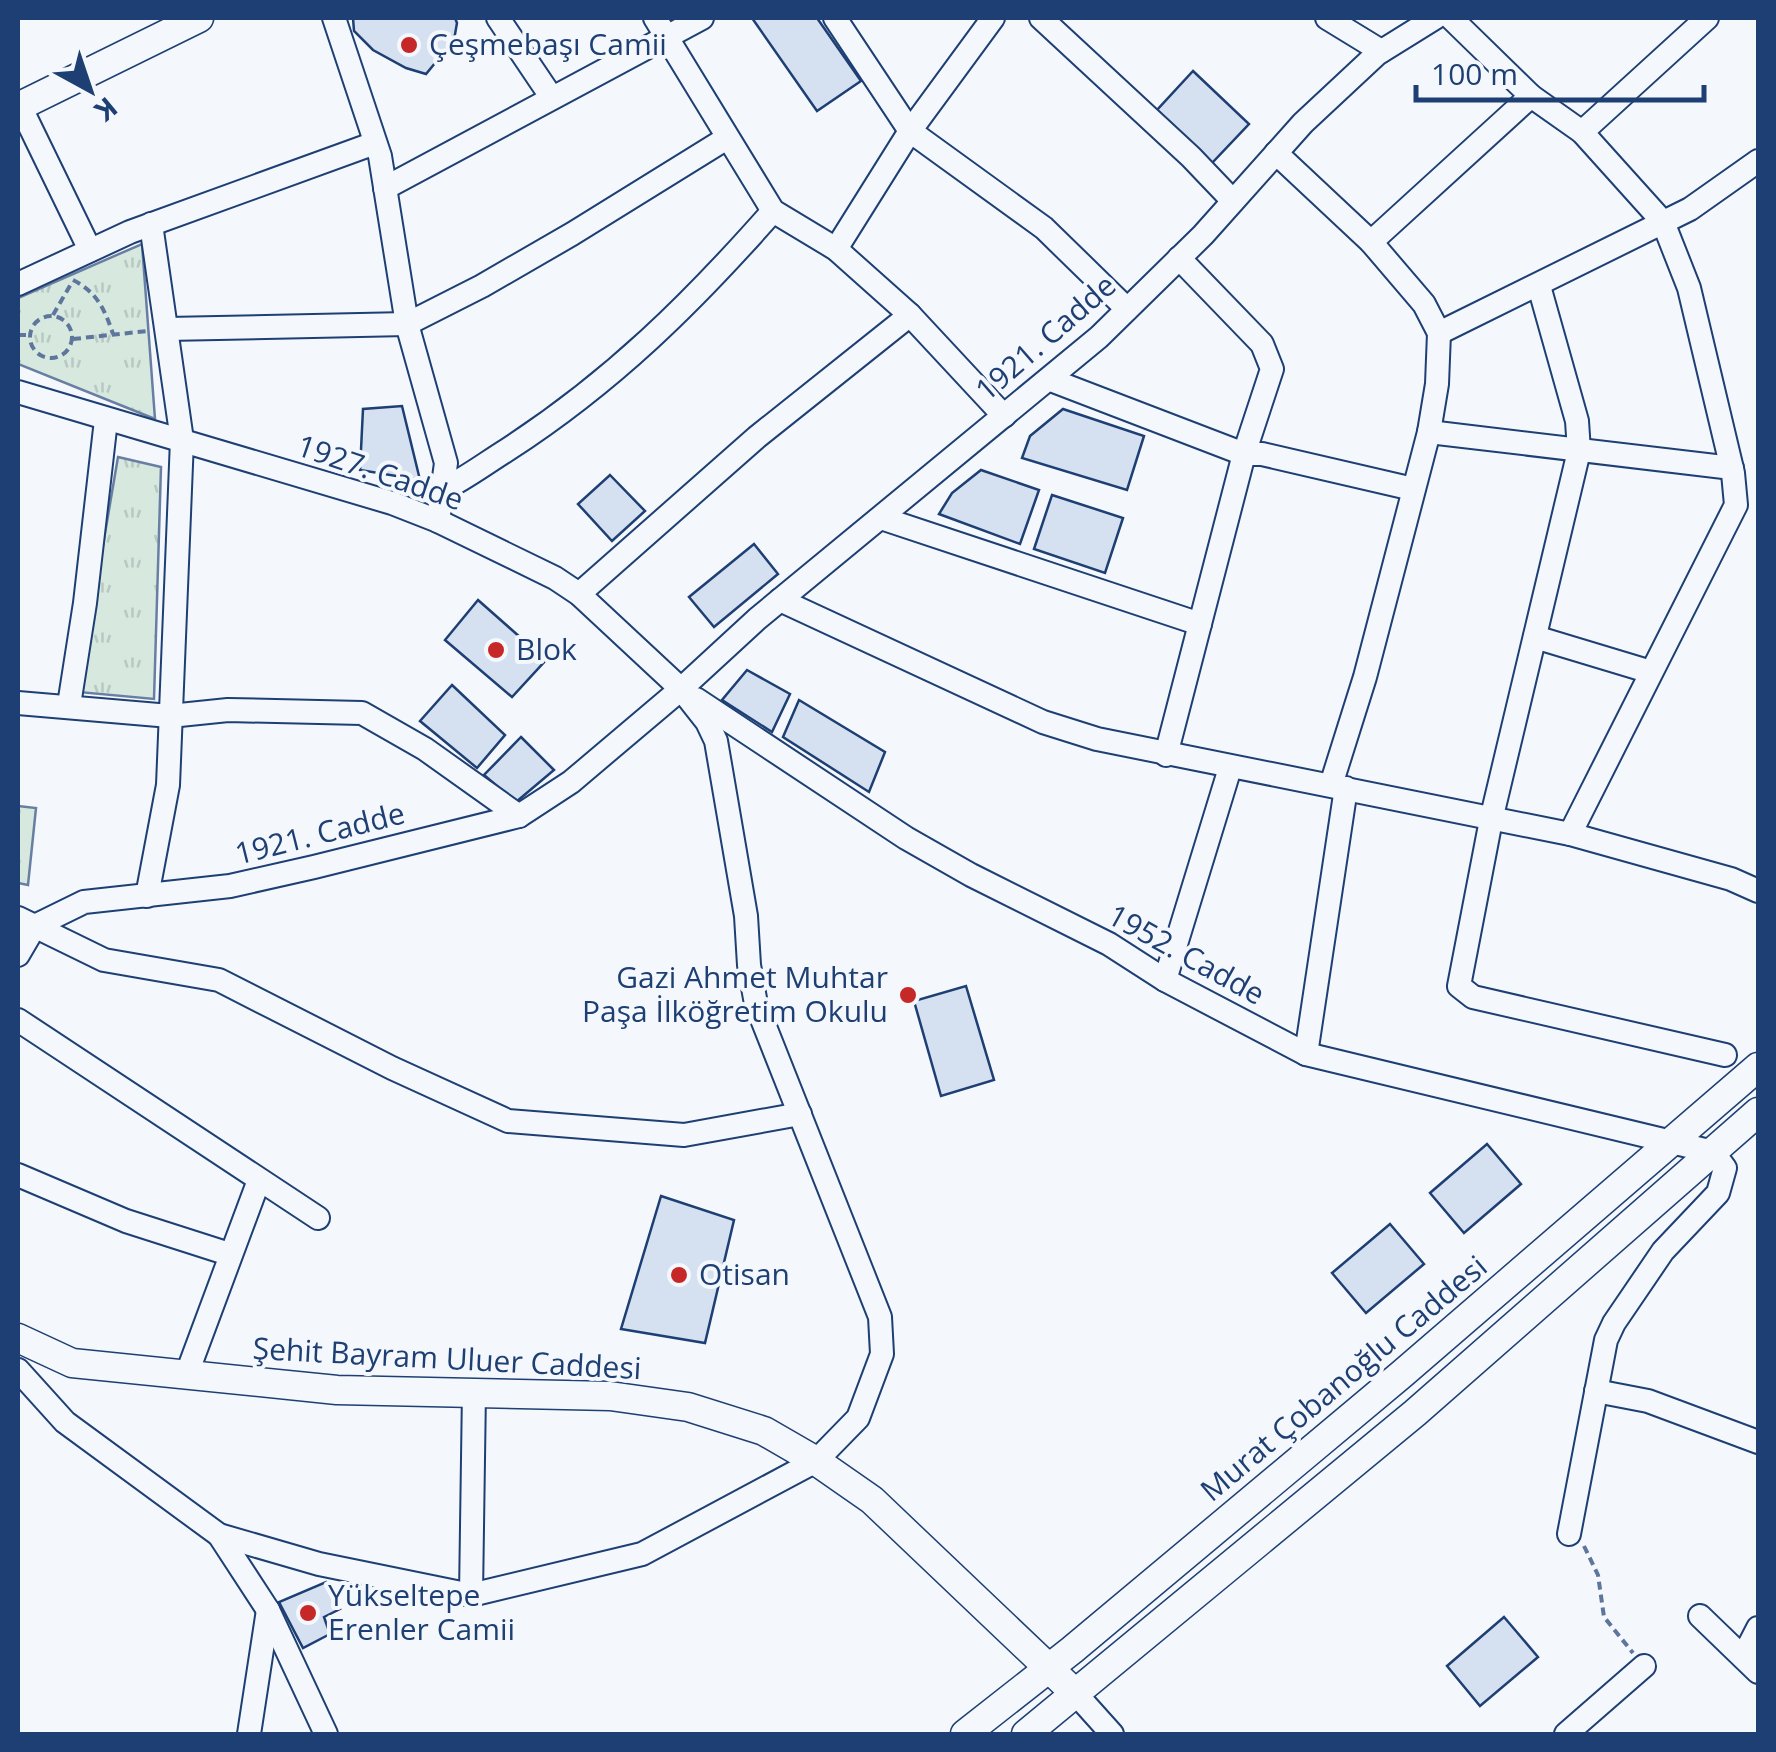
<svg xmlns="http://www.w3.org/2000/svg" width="1776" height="1752" font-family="'Open Sans',sans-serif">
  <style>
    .grass { fill: url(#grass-tufts); stroke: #687fa3; stroke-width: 2.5 }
    .building { fill: #d5e0f0; stroke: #1d3f73; stroke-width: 2.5 }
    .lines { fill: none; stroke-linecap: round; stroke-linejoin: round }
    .minor-casing { stroke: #1d3f73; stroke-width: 26 }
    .major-casing { stroke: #1d3f73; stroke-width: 31 }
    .path { stroke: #5e769c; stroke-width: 4; stroke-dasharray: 8 5; stroke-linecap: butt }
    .minor { stroke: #f4f7fb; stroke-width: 22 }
    .major { stroke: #f4f7fb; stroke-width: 28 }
    .poi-dot { fill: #c62828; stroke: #f4f7fb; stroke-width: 4 }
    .labels { text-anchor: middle; stroke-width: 8; stroke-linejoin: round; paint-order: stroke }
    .poi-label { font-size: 30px; fill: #1d3f73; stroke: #f4f7fb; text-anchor: start }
    .street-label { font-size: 30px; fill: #1d3f73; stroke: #f4f7fb }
  </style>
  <defs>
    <pattern id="grass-tufts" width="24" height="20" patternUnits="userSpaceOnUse" patternTransform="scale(2.5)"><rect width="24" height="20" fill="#d7e8df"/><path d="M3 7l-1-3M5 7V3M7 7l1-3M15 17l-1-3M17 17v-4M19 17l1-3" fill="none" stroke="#b8c8c3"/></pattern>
  </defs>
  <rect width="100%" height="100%" fill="#f4f7fb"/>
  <g class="grass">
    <polygon points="142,244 155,419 18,364 18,298"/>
    <polygon points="118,457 161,467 154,699 78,692"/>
    <polygon points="18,806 36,808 28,885 18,883"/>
  </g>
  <g class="building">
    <polygon points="353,18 455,18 457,23 454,40 426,74 406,68 373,50 354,31"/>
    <polygon points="752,18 817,18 861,81 817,111"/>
    <polygon points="1193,71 1249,124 1212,163 1157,110"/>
    <polygon points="402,406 420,480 360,470 363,409"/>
    <polygon points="1063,409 1144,436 1127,490 1022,458 1030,436"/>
    <polygon points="981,470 1039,490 1020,544 939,514 952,493"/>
    <polygon points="610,475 645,511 612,541 578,504"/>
    <polygon points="1052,495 1123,518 1105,573 1034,549"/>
    <polygon points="754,544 778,574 714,627 689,597"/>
    <polygon points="478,600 546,660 512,697 445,640"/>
    <polygon points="747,670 790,694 772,732 722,700"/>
    <polygon points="452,685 505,735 477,768 420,721"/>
    <polygon points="799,700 885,752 869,792 783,737"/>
    <polygon points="521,737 554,770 516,802 484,775"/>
    <polygon points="966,986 994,1080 941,1096 914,1001"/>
    <polygon points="1487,1144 1521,1184 1464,1233 1430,1193"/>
    <polygon points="661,1196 734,1220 705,1343 621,1329"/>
    <polygon points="1390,1224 1424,1264 1366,1313 1332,1273"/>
    <polygon points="326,1582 340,1609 324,1617 330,1634 303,1648 279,1602"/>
    <polygon points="1504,1617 1538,1657 1480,1706 1447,1666"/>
  </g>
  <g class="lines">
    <g class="minor-casing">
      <g id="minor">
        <polyline points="334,18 380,156 407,324 446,463 438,521"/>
        <polyline points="498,18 552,98"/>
        <polyline points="655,18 773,211 836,249 910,315 1004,416"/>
        <polyline points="835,18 910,131 1044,228 1127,309"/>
        <polyline points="1041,18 1191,157 1233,201"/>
        <polyline points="1327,18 1381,51"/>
        <polyline points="1451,18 1531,96 1582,132 1663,222 1689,288 1733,473 1736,505 1570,834"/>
        <polyline points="20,106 90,250"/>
        <polyline points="1582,132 1707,18"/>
        <polyline points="1276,153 1371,242 1424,304 1439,333 1437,384 1429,432 1365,677 1331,785"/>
        <polyline points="385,188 702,18"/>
        <polyline points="1371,242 1531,96"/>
        <polyline points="836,249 910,131 993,18"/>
        <polyline points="18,284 130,232 375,143"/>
        <polyline points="1539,286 1577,421 1579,451 1491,820 1459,986 1473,997 1725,1055"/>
        <polyline points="167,329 407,324 482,286 572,234 727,138"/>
        <polyline points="1439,333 1690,209 1758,161"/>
        <polyline points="1051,380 1244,454 1262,454 1413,489"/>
        <polyline points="18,392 392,503 438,521 555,578 579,594 681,689 707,722 716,741 746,916 749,965 756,1004 880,1317 882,1354 858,1418 816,1461 642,1554 471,1595 319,1564 219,1535 65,1422 18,1370"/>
        <polyline points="1429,432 1732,468"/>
        <path d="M442,490C465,479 486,463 507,450C612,382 691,304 773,211"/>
        <polyline points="881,518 1200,624"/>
        <polyline points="579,594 757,437 910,315"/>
        <polyline points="780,600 1043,722 1097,739 1570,834 1731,879 1758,891"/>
        <polyline points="1535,637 1651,672"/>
        <polyline points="696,699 906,838 971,875 1109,944 1165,980 1306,1054 1713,1152 1725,1168 1718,1193 1663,1251 1614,1323 1606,1340 1569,1534"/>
        <polyline points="18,703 170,716 228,710 362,713 425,749 519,816"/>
        <polyline points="69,705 85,603 106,420"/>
        <polyline points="1166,755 1244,454 1272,369 1262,344 1179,258"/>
        <polyline points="147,896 168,785 182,440 151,224"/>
        <polyline points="18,918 104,960 219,980 392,1068 508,1121 684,1135 800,1114"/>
        <polyline points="18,955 35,926 84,902 230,886 314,867 519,816 571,782 681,689 757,619 1099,337 1203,235 1303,123 1377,54 1435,18"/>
        <polyline points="1165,980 1230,768"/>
        <polyline points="18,1020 318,1218"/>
        <polyline points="1306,1054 1346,788"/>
        <polyline points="18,1175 126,1221 229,1254"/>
        <polyline points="186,1376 259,1180"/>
        <polyline points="1596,1391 1648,1401 1758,1442"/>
        <polyline points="219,1535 268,1610 326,1734"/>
        <polyline points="471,1595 474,1391"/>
        <polyline points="1700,1616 1758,1672"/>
        <polyline points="1743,1657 1758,1628"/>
        <polyline points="1077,1695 1112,1734"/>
        <polyline points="249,1734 268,1610"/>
        <polyline points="1566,1734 1644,1666"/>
      </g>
    </g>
    <g class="major-casing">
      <g id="major">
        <polyline points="18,107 199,18"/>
        <polyline points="18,1338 72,1363 337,1390 610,1396 688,1407 764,1431 816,1461 872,1500 1077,1695"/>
        <polyline points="965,1734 1072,1650 1402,1374 1758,1067"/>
        <polyline points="1026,1734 1415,1413 1758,1112"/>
      </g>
    </g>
    <g class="path">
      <path d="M73,280C97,292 105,310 113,334"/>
      <polyline points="53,315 71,284"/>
      <circle cx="51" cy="337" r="21"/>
      <polyline points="18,335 30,335"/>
      <polyline points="73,339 147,331"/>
      <polyline points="1584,1546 1598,1575 1604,1617 1633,1653"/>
    </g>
    <use href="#minor" class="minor"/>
    <use href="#major" class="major"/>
  </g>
  <g class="poi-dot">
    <circle cx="409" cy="45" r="10"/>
    <circle cx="496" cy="650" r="10"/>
    <circle cx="908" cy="995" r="10"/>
    <circle cx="679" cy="1275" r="10"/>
    <circle cx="308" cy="1613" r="10"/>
  </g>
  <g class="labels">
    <g class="poi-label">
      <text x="429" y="55">Çeşmebaşı Camii</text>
      <text x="516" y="660">Blok</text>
      <text x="888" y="988" text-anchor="end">Gazi Ahmet Muhtar<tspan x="888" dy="34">Paşa İlköğretim Okulu</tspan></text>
      <text x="699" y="1285">Otisan</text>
      <text x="328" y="1606">Yükseltepe<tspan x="328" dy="34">Erenler Camii</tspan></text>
    </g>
    <g class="street-label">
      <text transform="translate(1046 338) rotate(-41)" y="10">1921. Cadde</text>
      <text transform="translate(380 473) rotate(19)" y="10">1927. Cadde</text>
      <text transform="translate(320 834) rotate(-14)" y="10">1921. Cadde</text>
      <text transform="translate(1186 955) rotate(29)" y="10">1952. Cadde</text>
      <text transform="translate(447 1359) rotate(3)" y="10">Şehit Bayram Uluer Caddesi</text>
      <text transform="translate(1344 1379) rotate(-40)" y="10">Murat Çobanoğlu Caddesi</text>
    </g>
  </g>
  <rect width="1776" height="1752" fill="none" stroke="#1d3f73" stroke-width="40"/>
  <g transform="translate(90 90) rotate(140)" stroke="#f4f7fb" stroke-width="8" paint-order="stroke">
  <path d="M0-8L18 38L0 25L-18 38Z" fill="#1d3f73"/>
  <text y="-15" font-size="28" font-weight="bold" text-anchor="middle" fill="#1d3f73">K</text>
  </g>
  <path d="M1416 85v15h288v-15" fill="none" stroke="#1d3f73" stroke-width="5"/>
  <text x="1431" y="85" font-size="30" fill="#1d3f73" stroke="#f4f7fb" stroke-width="8" paint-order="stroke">100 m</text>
</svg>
